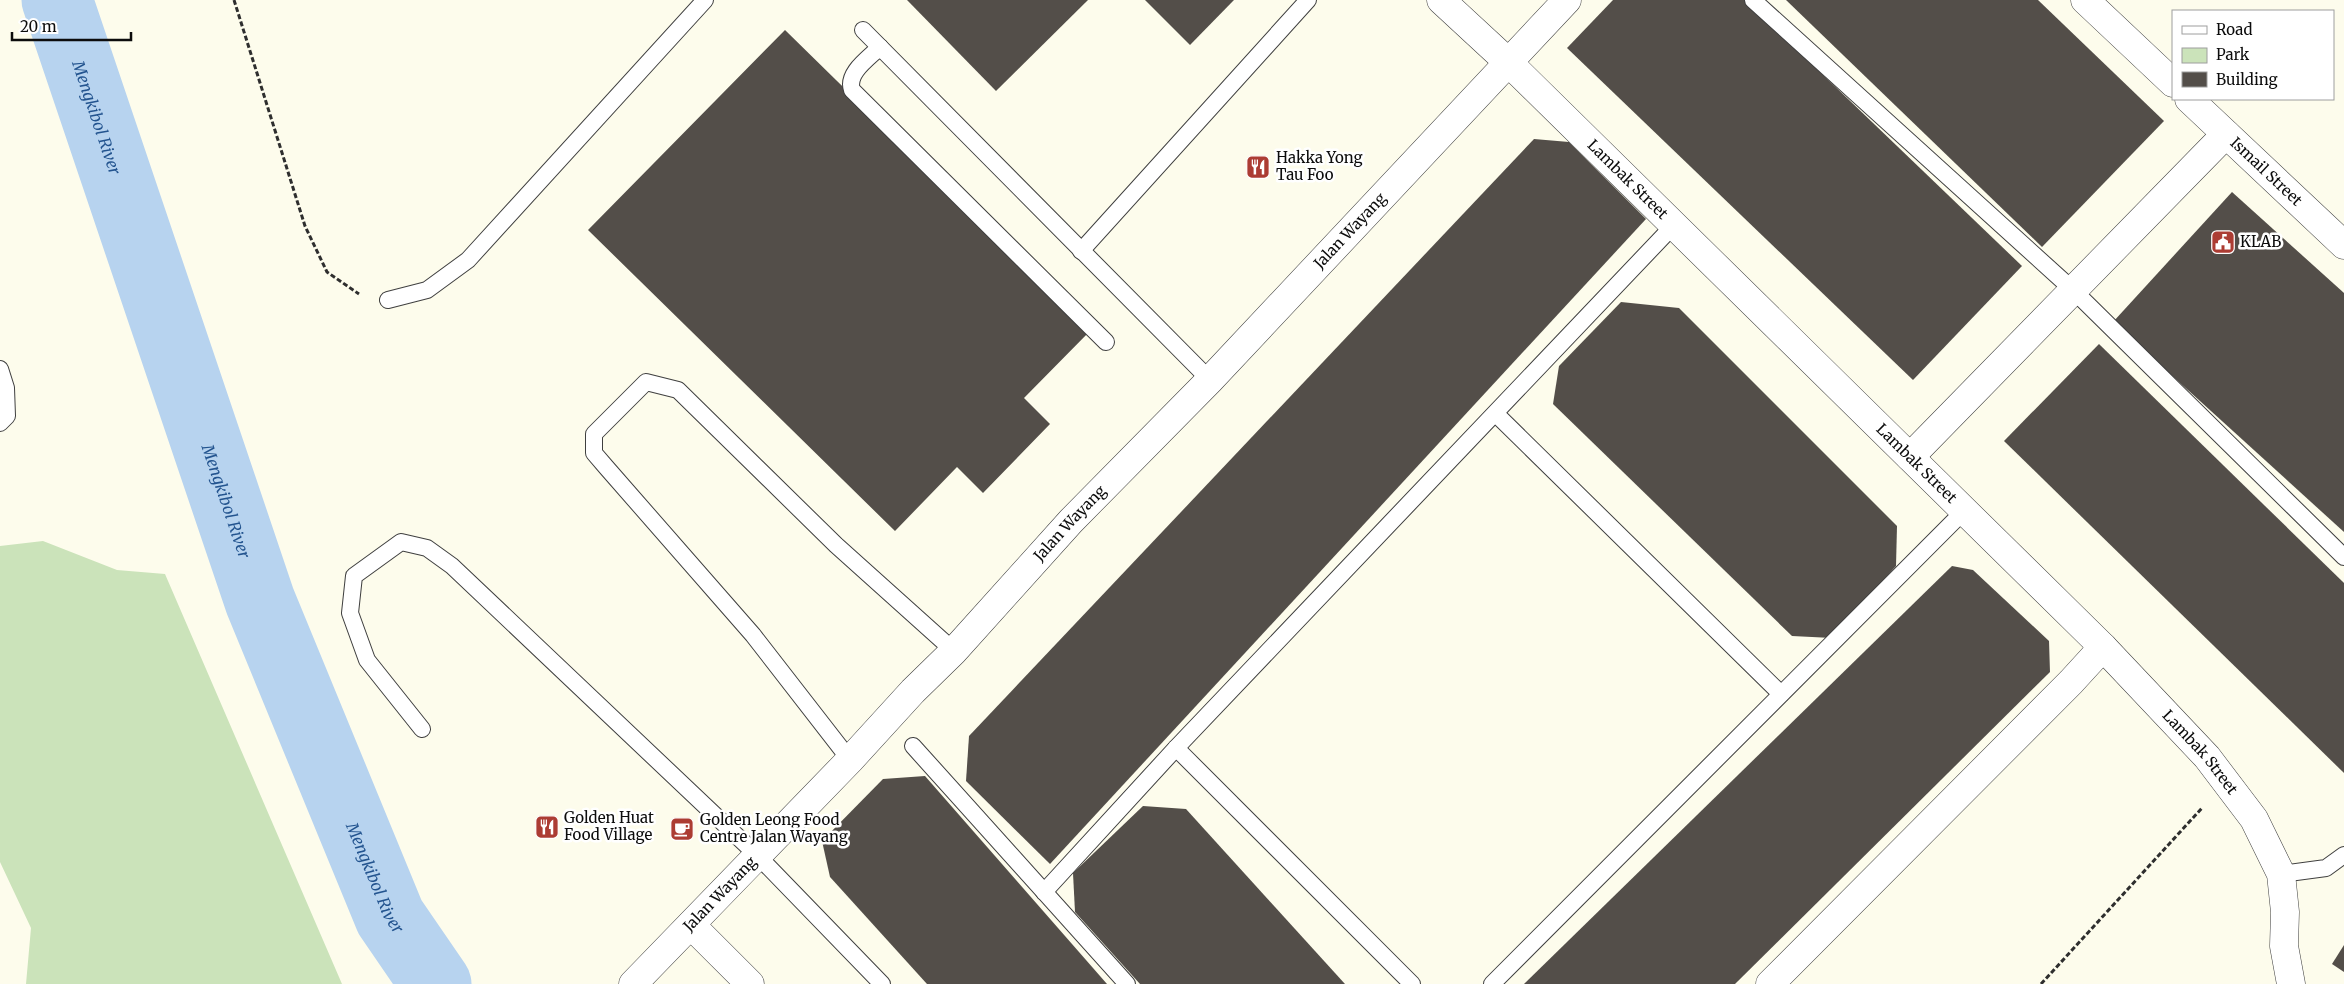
<svg xmlns="http://www.w3.org/2000/svg" width="2344" height="984" font-family="Merriweather,serif">
  <style>
    .green { fill: #cbe3ba }
    .lines { fill: none; stroke-linecap: round; stroke-linejoin: round }
    .river { stroke: #b7d3ef; stroke-width: 71 }
    .building { fill: #534e49 }
    .service-casing { stroke: #3f3f3f; stroke-width: 18 }
    .minor-casing { stroke: #3f3f3f; stroke-width: 29 }
    .tertiary-casing { stroke: #3f3f3f; stroke-width: 29 }
    .path { stroke: #2e2e2e; stroke-width: 3; stroke-dasharray: 5 2.5; stroke-linecap: butt }
    .service { stroke: #fff; stroke-width: 16 }
    .minor { stroke: #fff; stroke-width: 28 }
    .tertiary { stroke: #fff; stroke-width: 28 }
    .labels { text-anchor: middle; stroke-width: 5; stroke-linejoin: round; paint-order: stroke }
    .poi-label { font-size: 15px; fill: #0c0c0c; stroke: #fff; text-anchor: start }
    .street-label { font-size: 15px; fill: #0c0c0c; stroke: #fff }
    .water-label { font-size: 16px; font-style: italic; fill: #23548f; stroke: #fff }
  </style>
  <rect width="100%" height="100%" fill="#fdfcec"/>
  <polygon class="green" points="43,541 117,570 165,574 342,984 26,984 31,928 0,862 0,546"/>
  <g class="lines">
    <path class="river" id="s1" d="M57,0L260,601L390,917L436,984"/>
  </g>
  <g class="building">
    <polygon points="907,0 1088,0 996,91"/>
    <polygon points="1145,0 1234,0 1190,45"/>
    <polygon points="1613,0 1745,0 2022,266 1913,380 1567,48"/>
    <polygon points="1786,0 2038,0 2164,121 2042,247"/>
    <polygon points="785,30 1091,330 1024,398 1050,424 983,493 957,467 895,531 588,230"/>
    <polygon points="1534,139 1569,142 1646,219 1050,864 966,781 969,736"/>
    <polygon points="2232,192 2344,293 2344,532 2113,322"/>
    <polygon points="1621,302 1679,308 1897,526 1896,566 1832,638 1792,636 1553,404 1559,366"/>
    <polygon points="2099,344 2344,583 2344,773 2004,441"/>
    <polygon points="1952,566 1973,570 2049,641 2050,672 1735,984 1524,984"/>
    <polygon points="925,776 1107,984 927,984 830,877 822,841 883,779"/>
    <polygon points="1143,806 1186,809 1345,984 1140,984 1075,912 1073,873"/>
    <polygon points="2344,945 2344,972 2332,964"/>
  </g>
  <g class="lines">
    <g class="service-casing">
      <g id="service">
        <polyline points="1753,0 2073,290 2344,557"/>
        <polyline points="863,30 1210,380"/>
        <path d="M880,47C869,58 846,73 852,90L1106,342"/>
        <polyline points="1081,251 1308,0"/>
        <polyline points="388,300 427,290 468,260 705,0"/>
        <polyline points="0,369 6,388 7,416 0,423"/>
        <polyline points="1496,414 1781,694"/>
        <polyline points="422,729 367,660 350,613 354,576 401,542 427,548 452,566 758,856 882,984"/>
        <polyline points="913,746 1127,984"/>
        <polyline points="1176,748 1412,984"/>
        <polyline points="850,760 753,635 606,467 594,453 594,434 646,382 678,390 836,545 954,651"/>
        <polyline points="2281,874 2326,868 2344,855"/>
        <polyline points="1044,892 1176,748 1674,225"/>
        <polyline points="1492,984 1964,511"/>
      </g>
    </g>
    <g class="minor-casing">
      <g id="minor">
        <polyline points="2085,0 2173,83"/>
        <path id="s2" d="M2189,99L2344,245"/>
        <polyline points="1910,457 2226,134"/>
        <polyline points="691,925 750,984"/>
        <path id="s3" d="M633,984L850,760L913,691L954,651L1071,521L1210,380L1567,0"/>
        <polyline points="1770,984 2071,682 2103,647"/>
      </g>
    </g>
    <g class="tertiary-casing">
      <g id="tertiary">
        <path id="s4" d="M1441,0L1508,62L2103,647L2207,757L2254,819L2281,874L2285,912L2284,946L2291,984"/>
      </g>
    </g>
    <g class="path">
      <polyline points="234,0 305,226 327,272 359,294"/>
      <polyline points="2041,984 2202,808"/>
    </g>
    <use href="#service" class="service"/>
    <use href="#minor" class="minor"/>
    <use href="#tertiary" class="tertiary"/>
  </g>
  <defs>
    <g id="restaurant-square" transform="scale(1.25)"><rect x="-9" y="-9" width="18" height="18" rx="4" fill="#ac3c33" stroke="#fff"/><path d="M-5-6h1v4h1v-4h1v4h1v-4h1v5L-1.5 .5V6h-2V.5L-5-1ZM5-6V6H3V1.5H1.5Q1.5-4 5-6Z" fill="#fff"/></g>
    <g id="civic-square" transform="scale(1.25)"><rect x="-9" y="-9" width="18" height="18" rx="4" fill="#ac3c33" stroke="#fff"/><path d="M-.6-6.5H3V-4.5H.6V-3L4-1V1h2V6H-6V1h2V-1L-.6-3ZM-1.2 2.5V6h2.4V2.5Z" fill="#fff"/></g>
    <g id="cafe-square" transform="scale(1.25)"><rect x="-9" y="-9" width="18" height="18" rx="4" fill="#ac3c33" stroke="#fff"/><path d="M-5.5-4.5H6V0H3Q3 3.5 0 3.5H-2.5Q-5.5 3.5-5.5 0ZM3-3.2v2h1.7v-2ZM-6 4.5H4V6H-6Z" fill="#fff"/></g>
  </defs>
  <g fill-rule="evenodd">
    <use href="#restaurant-square" x="1258" y="167"/>
    <use href="#civic-square" x="2223" y="242"/>
    <use href="#restaurant-square" x="547" y="827"/>
    <use href="#cafe-square" x="682" y="829"/>
  </g>
  <g class="labels">
    <g class="poi-label">
      <text x="1276" y="163">Hakka Yong<tspan x="1276" dy="17">Tau Foo</tspan></text>
      <text x="2240" y="247">KLAB</text>
      <text x="564" y="823">Golden Huat<tspan x="564" dy="17">Food Village</tspan></text>
      <text x="700" y="825">Golden Leong Food<tspan x="700" dy="17">Centre Jalan Wayang</tspan></text>
    </g>
    <g class="street-label">
      <text dy="5" stroke="none"><textPath href="#s2" startOffset="106">Ismail Street</textPath></text>
      <text dy="5" stroke="none"><textPath href="#s4" startOffset="259">Lambak Street</textPath></text>
      <text dy="5" stroke="none"><textPath href="#s3" startOffset="1040">Jalan Wayang</textPath></text>
      <text dy="5" stroke="none"><textPath href="#s4" startOffset="664">Lambak Street</textPath></text>
      <text dy="5" stroke="none"><textPath href="#s3" startOffset="635">Jalan Wayang</textPath></text>
      <text dy="5" stroke="none"><textPath href="#s4" startOffset="1069">Lambak Street</textPath></text>
      <text dy="5" stroke="none"><textPath href="#s3" startOffset="125">Jalan Wayang</textPath></text>
    </g>
    <g class="water-label">
      <text dy="6" stroke="none"><textPath href="#s1" startOffset="124">Mengkibol River</textPath></text>
      <text dy="6" stroke="none"><textPath href="#s1" startOffset="529">Mengkibol River</textPath></text>
      <text dy="6" stroke="none"><textPath href="#s1" startOffset="934">Mengkibol River</textPath></text>
    </g>
  </g>
  <rect x="2172" y="10" width="162" height="90" fill="#ffffff" stroke="#9e9e9e"/>
  <rect x="2182" y="26" width="25" height="8" fill="#ffffff" stroke="#9e9e9e"/>
  <text x="2216" y="35" font-size="15" fill="#0c0c0c">Road</text>
  <rect x="2182" y="48" width="25" height="15" fill="#cbe3ba" stroke="#9e9e9e"/>
  <text x="2216" y="60" font-size="15" fill="#0c0c0c">Park</text>
  <rect x="2182" y="72" width="25" height="15" fill="#534e49" stroke="#9e9e9e"/>
  <text x="2216" y="85" font-size="15" fill="#0c0c0c">Building</text>
  <path d="M12 32v8h119v-8" fill="none" stroke="#0c0c0c" stroke-width="2.5"/>
  <text x="20" y="32" font-size="15" fill="#0c0c0c" stroke="#ffffff" stroke-width="4" paint-order="stroke">20 m</text>
</svg>
